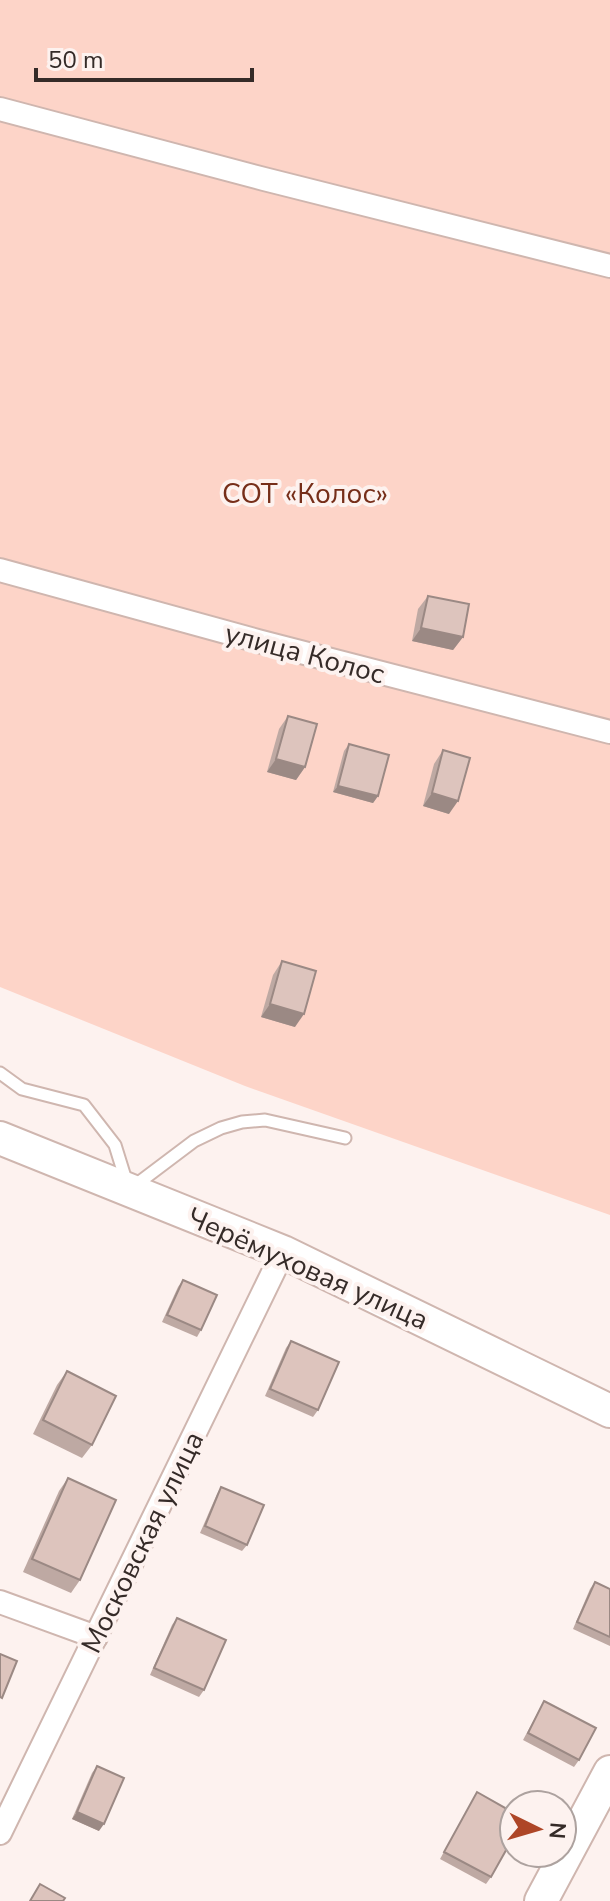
<svg xmlns="http://www.w3.org/2000/svg" width="610" height="1901" font-family="'Nunito Sans',sans-serif">
  <style>
    .green { fill: #fdd4c8 }
    .lines { fill: none; stroke-linecap: round; stroke-linejoin: round }
    .lane-casing { stroke: #cfb6af; stroke-width: 15 }
    .street-casing { stroke: #cfb6af; stroke-width: 26 }
    .secondary-casing { stroke: #cfb6af; stroke-width: 36 }
    .lane { stroke: #fff; stroke-width: 11 }
    .street { stroke: #fff; stroke-width: 22 }
    .secondary { stroke: #fff; stroke-width: 32 }
    .wall { fill: #bea9a3 }
    .shaded-wall { fill: #9b8984 }
    .building { fill: #ddc4bd; stroke: #9b8984; stroke-width: 2 }
    .labels { text-anchor: middle; stroke-width: 8; stroke-linejoin: round; paint-order: stroke }
    .park-label { font-size: 28px; fill: #762e19; stroke: #fdf2ef }
    .street-label { font-size: 28px; fill: #352b28; stroke: #fdf2ef }
  </style>
  <rect width="100%" height="100%" fill="#fdf2ef"/>
  <polygon class="green" points="0,0 610,0 610,1215 245,1086 0,987"/>
  <g class="lines">
    <g class="lane-casing">
      <polyline id="lane" points="0,1073 22,1089 84,1105 115,1145 129,1190 194,1141 221,1128 242,1122 265,1120 345,1138"/>
    </g>
    <g class="street-casing">
      <g id="street">
        <polyline points="0,109 264,179 610,266"/>
        <polyline points="0,570 258,641 610,732"/>
        <polyline points="0,1602 96,1637"/>
        <polyline points="0,1833 283,1252"/>
      </g>
    </g>
    <g class="secondary-casing">
      <g id="secondary">
        <polyline points="0,1138 283,1252 610,1411"/>
        <polyline points="541,1901 610,1772"/>
      </g>
    </g>
    <use href="#lane" class="lane"/>
    <use href="#street" class="street"/>
    <use href="#secondary" class="secondary"/>
  </g>
  <g class="wall">
    <polygon points="428,596 463,637 453,650 412,641 418,609"/>
    <polygon points="288,716 305,767 296,780 267,772 279,729"/>
    <polygon points="349,744 378,796 373,803 333,792 344,751"/>
    <polygon points="443,750 449,814 423,806 434,764"/>
    <polygon points="282,961 295,1027 261,1017 273,975"/>
    <polygon points="183,1280 201,1330 197,1337 162,1322 178,1287"/>
    <polygon points="291,1341 318,1410 313,1417 265,1396 286,1348"/>
    <polygon points="67,1371 92,1445 82,1458 33,1434 57,1385"/>
    <polygon points="68,1478 80,1580 71,1593 23,1572 59,1491"/>
    <polygon points="221,1487 247,1545 242,1551 200,1533 217,1494"/>
    <polygon points="595,1582 610,1589 610,1646 573,1629 590,1589"/>
    <polygon points="177,1618 204,1690 199,1697 150,1675 172,1625"/>
    <polygon points="544,1701 579,1760 574,1767 523,1740"/>
    <polygon points="97,1766 99,1831 72,1819 92,1773"/>
    <polygon points="477,1792 491,1877 486,1884 440,1859"/>
  </g>
  <g class="shaded-wall">
    <polygon points="421,628 463,637 453,650 412,641"/>
    <polygon points="276,759 305,767 296,780 267,772"/>
    <polygon points="338,786 378,796 373,803 333,792"/>
    <polygon points="432,793 458,801 449,814 423,806"/>
    <polygon points="270,1004 304,1014 295,1027 261,1017"/>
    <polygon points="77,1812 104,1824 99,1831 72,1819"/>
  </g>
  <g class="building">
    <polygon points="428,596 469,604 463,637 421,628"/>
    <polygon points="288,716 317,724 305,767 276,759"/>
    <polygon points="349,744 389,755 378,796 338,786"/>
    <polygon points="443,750 470,758 458,801 432,793"/>
    <polygon points="282,961 316,971 304,1014 270,1004"/>
    <polygon points="183,1280 217,1295 201,1330 167,1315"/>
    <polygon points="291,1341 339,1362 318,1410 270,1389"/>
    <polygon points="67,1371 116,1396 92,1445 43,1420"/>
    <polygon points="68,1478 116,1500 80,1580 32,1559"/>
    <polygon points="221,1487 264,1505 247,1545 205,1526"/>
    <polygon points="595,1582 610,1589 610,1637 577,1622"/>
    <polygon points="177,1618 226,1640 204,1690 154,1668"/>
    <polygon points="0,1654 17,1661 2,1698 0,1697"/>
    <polygon points="544,1701 596,1728 579,1760 528,1733"/>
    <polygon points="97,1766 124,1778 104,1824 77,1812"/>
    <polygon points="477,1792 514,1813 514,1836 491,1877 444,1852"/>
    <polygon points="40,1884 65,1898 63,1901 30,1901"/>
  </g>
  <g class="labels">
    <g class="park-label">
      <text x="305" y="503">СОТ «Колос»</text>
    </g>
    <g class="street-label">
      <text transform="translate(305 653) rotate(15)" y="10">улица Колос</text>
      <text transform="translate(308 1268) rotate(24)" y="10">Черёмуховая улица</text>
      <text transform="translate(142 1542) rotate(-64)" y="10">Московская улица</text>
    </g>
  </g>
  <g transform="translate(538 1829) rotate(95)"><circle r="38" fill="#fdf2ef" stroke="#ada29f" stroke-width="2"/>
  <path d="M0-6L14 30L0 20L-14 30Z" fill="#ae4627"/>
  <text y="-12" font-size="22" font-weight="bold" text-anchor="middle" fill="#352b28">N</text>
  </g>
  <path d="M36 68v12h216v-12" fill="none" stroke="#352b28" stroke-width="4"/>
  <text x="48" y="68" font-size="24" fill="#352b28" stroke="#fdf2ef" stroke-width="6" paint-order="stroke">50 m</text>
</svg>
